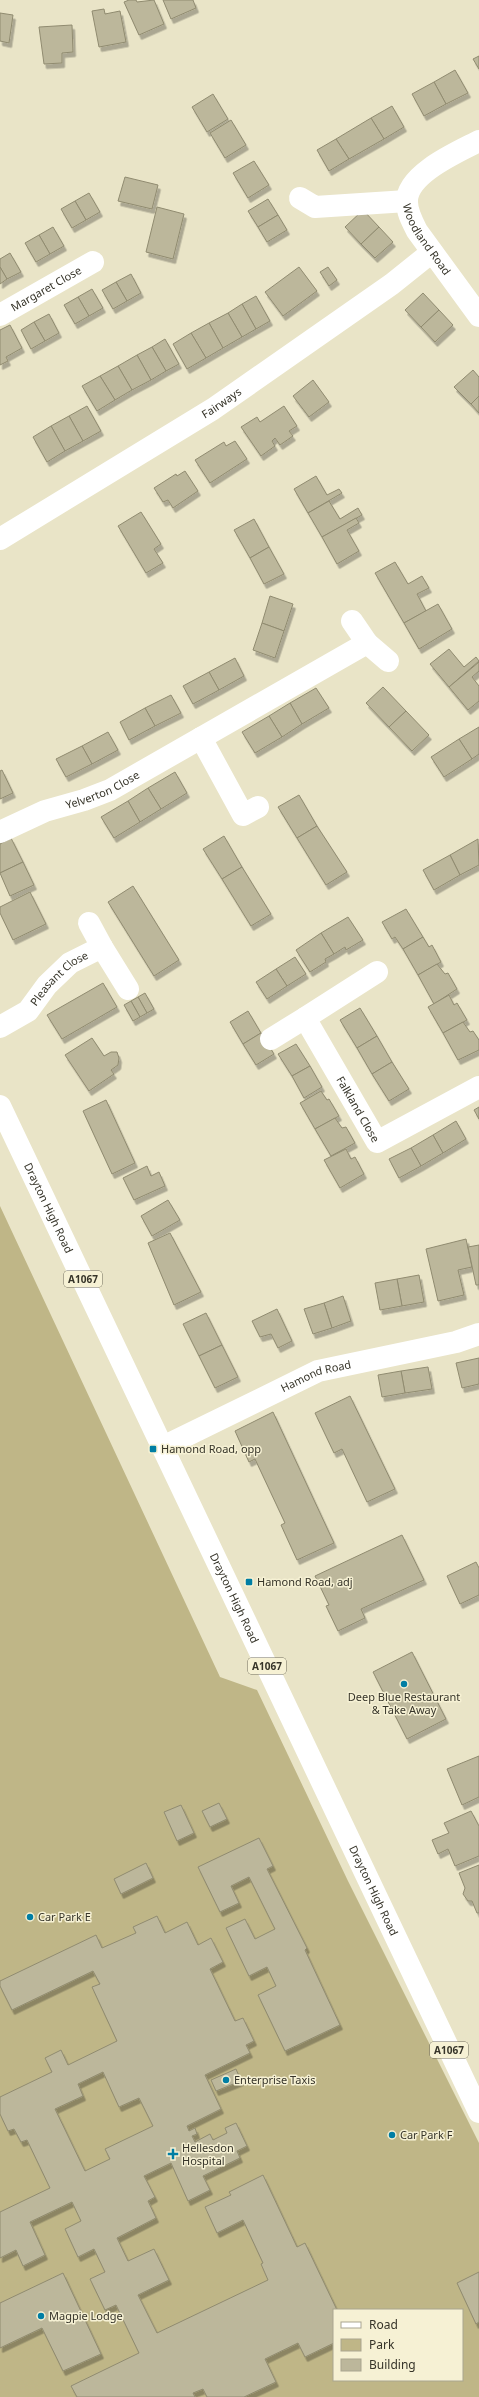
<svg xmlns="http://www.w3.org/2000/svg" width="479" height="2397" font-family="'Noto Sans',sans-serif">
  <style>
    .green { fill: #bfb687; fill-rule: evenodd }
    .building { fill: #bcb79b; stroke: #908b70; fill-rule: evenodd; filter: url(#shadow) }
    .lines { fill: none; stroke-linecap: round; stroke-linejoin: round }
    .minor { stroke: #fff; stroke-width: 22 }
    .major { stroke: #fff; stroke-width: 22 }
    .poi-dot { fill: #007ea4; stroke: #f6f1d4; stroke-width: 1.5 }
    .labels { text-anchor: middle; stroke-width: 3; stroke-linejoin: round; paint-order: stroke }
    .shield { fill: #f6f1d4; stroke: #706d5c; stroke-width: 1 }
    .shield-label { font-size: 10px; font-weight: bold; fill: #363429 }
    .street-label { font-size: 11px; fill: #363429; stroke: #f6f1d4 }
    .poi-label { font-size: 11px; fill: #363429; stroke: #f6f1d4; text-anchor: start }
  </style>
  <defs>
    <filter id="shadow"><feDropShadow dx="2.5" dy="4.5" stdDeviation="0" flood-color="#0004"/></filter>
  </defs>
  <rect width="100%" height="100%" fill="#e9e4c7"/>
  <path class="green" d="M0,1206L220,1677L257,1690L348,1881L479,2143V2397H0ZM334,2310H462V2380H334Z"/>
  <g class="building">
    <polygon points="129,0 136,0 137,2 154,0 164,24 139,35 124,2"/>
    <polygon points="163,0 193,0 196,8 171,19"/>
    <polygon points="104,9 105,14 120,11 126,42 99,47 92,11"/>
    <polygon points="0,13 13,15 9,43 0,41"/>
    <polygon points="72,25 73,52 62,53 62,63 44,64 39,27"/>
    <polygon points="479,56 479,69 473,59"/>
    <polygon points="455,70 468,93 446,104 434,82"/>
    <polygon points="434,82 446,104 424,116 412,94"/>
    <polygon points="213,94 228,119 207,132 192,107"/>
    <polygon points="392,106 404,127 384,139 371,118"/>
    <polygon points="371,118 384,139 349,159 336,139"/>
    <polygon points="231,120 246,145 225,158 210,133"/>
    <polygon points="336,139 349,159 329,171 317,150"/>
    <polygon points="254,161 269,185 248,198 233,173"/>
    <polygon points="125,177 158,185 152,209 118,201"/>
    <polygon points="89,193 100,212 86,220 75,201"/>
    <polygon points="268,199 278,215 258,227 248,211"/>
    <polygon points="75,201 86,220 72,228 61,209"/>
    <polygon points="157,207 184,214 173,259 146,252"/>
    <polygon points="363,210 379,227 361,244 345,227"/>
    <polygon points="278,215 287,230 267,242 258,227"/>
    <polygon points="53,227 64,246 50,254 39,235"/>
    <polygon points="379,227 393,242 375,258 361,244"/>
    <polygon points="39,235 50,254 36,262 25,243"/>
    <polygon points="10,253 21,272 7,279 0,267 0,259"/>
    <polygon points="0,267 7,279 0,284"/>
    <polygon points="299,267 317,291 283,316 265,292"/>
    <polygon points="328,267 337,280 329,286 320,272"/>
    <polygon points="131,274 141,293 127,301 116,282"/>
    <polygon points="116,282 127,301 113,309 102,290"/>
    <polygon points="92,289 103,308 89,316 78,297"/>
    <polygon points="423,293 439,310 421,327 405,310"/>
    <polygon points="256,296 270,321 256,329 242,304"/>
    <polygon points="78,297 89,316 75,324 64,305"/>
    <polygon points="242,304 256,329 242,337 228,313"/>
    <polygon points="439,310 453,325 435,342 421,327"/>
    <polygon points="228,313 242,337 223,348 209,323"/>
    <polygon points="49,314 59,333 45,341 34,322"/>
    <polygon points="34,322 45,341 31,349 21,330"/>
    <polygon points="209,323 223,348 206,358 191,333"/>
    <polygon points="10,325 22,348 6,357 8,361 0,365 0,330"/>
    <polygon points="191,333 206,358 187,369 173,344"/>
    <polygon points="165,339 179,364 166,371 152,347"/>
    <polygon points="152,347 166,371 151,380 137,355"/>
    <polygon points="137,355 151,380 132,390 118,366"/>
    <polygon points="118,366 132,390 115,400 100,376"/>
    <polygon points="473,370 479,377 479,396 471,404 454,387"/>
    <polygon points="100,376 115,400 97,411 82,386"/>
    <polygon points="313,380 329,402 309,417 293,396"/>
    <polygon points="479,396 479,413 471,404"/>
    <polygon points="87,406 101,431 83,441 69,416"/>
    <polygon points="284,406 297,426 289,431 293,436 280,445 275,438 272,441 275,446 261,456 241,427 257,417 260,422"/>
    <polygon points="69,416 83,441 65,451 51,426"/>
    <polygon points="51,426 65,451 47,462 33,437"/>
    <polygon points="235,441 247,459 210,483 195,460 224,442 226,446"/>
    <polygon points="185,471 198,491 173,508 168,500 163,502 154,488 176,474 177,476"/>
    <polygon points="316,476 327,495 339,489 342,493 308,513 294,489"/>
    <polygon points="329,501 340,519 358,508 362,515 322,537 308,513"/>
    <polygon points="141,512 161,544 154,549 163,563 146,573 118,526"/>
    <polygon points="356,518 359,523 347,530 359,551 337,564 322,537"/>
    <polygon points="254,519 269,547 250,558 234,530"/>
    <polygon points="269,547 284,574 264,584 250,558"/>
    <polygon points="395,562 408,584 422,576 429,588 417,594 426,611 404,623 375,573"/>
    <polygon points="270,596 293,604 284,631 262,623"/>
    <polygon points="438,604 452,629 419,649 404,623"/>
    <polygon points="262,623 284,631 275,658 253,650"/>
    <polygon points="449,649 464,667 476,657 479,661 449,687 430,664"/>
    <polygon points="235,658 244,676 219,690 209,672"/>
    <polygon points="479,662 479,671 472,677 479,686 479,701 468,710 449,687"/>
    <polygon points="209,672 219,690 193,704 183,686"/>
    <polygon points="383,687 406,711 389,727 366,703"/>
    <polygon points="316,688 329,708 302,724 290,703"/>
    <polygon points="171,695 181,713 155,726 145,708"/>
    <polygon points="290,703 302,724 282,737 269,716"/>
    <polygon points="145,708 155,726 129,740 120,722"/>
    <polygon points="406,711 429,735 412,751 389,727"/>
    <polygon points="269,716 282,737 255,753 242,732"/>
    <polygon points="479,727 479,754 472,759 459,739"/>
    <polygon points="108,732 118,750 92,764 82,746"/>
    <polygon points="459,739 472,759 444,777 431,757"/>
    <polygon points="82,746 92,764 66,777 56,759"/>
    <polygon points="2,770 13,793 0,799 0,771"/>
    <polygon points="175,772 187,793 161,809 148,788"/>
    <polygon points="148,788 161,809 140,822 128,801"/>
    <polygon points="299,795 317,826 297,838 278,807"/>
    <polygon points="128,801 140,822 114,838 101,817"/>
    <polygon points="317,826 347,872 326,885 297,838"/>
    <polygon points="224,836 242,867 222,879 203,849"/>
    <polygon points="11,838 23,862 0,873 0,844"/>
    <polygon points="478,839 479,865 460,875 450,855"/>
    <polygon points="450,855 460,875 434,890 423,870"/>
    <polygon points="23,862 34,885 10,896 0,873"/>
    <polygon points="242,867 271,914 251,926 222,879"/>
    <polygon points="133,886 179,960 154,976 108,902"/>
    <polygon points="30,892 46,924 13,940 0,913 0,907"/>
    <polygon points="406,909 423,937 403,949 395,937 392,939 382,922"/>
    <polygon points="348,917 363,940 346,950 345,947 334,954 321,933"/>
    <polygon points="321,933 334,954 325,959 326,962 310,972 296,950"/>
    <polygon points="423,937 429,947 432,945 441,962 418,975 403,949"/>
    <polygon points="295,957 306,974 287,986 276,969"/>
    <polygon points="437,964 445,974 448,973 457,989 434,1004 418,975"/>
    <polygon points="276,969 287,986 267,999 256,982"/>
    <polygon points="103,983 117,1007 62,1039 47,1015"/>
    <polygon points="145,993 154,1009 147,1013 138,997"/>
    <polygon points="449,995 454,1005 457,1003 467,1020 443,1033 428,1007"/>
    <polygon points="138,997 147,1013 140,1017 131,1001"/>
    <polygon points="131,1001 140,1017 133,1021 124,1005"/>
    <polygon points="360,1008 377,1036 357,1048 340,1020"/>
    <polygon points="248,1011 261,1033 243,1044 230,1022"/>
    <polygon points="463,1022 470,1032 473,1031 479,1040 479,1050 458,1060 443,1033"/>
    <polygon points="261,1033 274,1054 256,1065 243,1044"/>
    <polygon points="377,1036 392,1062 372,1074 357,1048"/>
    <polygon points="92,1038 104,1056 111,1052 117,1052 119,1058 118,1065 111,1070 114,1074 89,1091 65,1055"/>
    <polygon points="296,1044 310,1066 292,1076 278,1054"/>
    <polygon points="392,1062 409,1089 389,1101 372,1074"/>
    <polygon points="310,1066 322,1087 304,1098 292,1076"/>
    <polygon points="321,1091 327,1100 329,1099 339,1116 315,1129 300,1103"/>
    <polygon points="106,1100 135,1163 112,1174 83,1111"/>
    <polygon points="479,1107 479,1119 474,1110"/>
    <polygon points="335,1118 342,1128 346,1127 355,1143 331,1156 315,1129"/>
    <polygon points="456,1121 466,1139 443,1153 433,1135"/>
    <polygon points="433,1135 443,1153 421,1166 411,1148"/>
    <polygon points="411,1148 421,1166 399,1178 389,1159"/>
    <polygon points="346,1149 351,1159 355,1157 364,1174 340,1188 324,1160"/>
    <polygon points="147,1166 151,1176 159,1172 165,1186 134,1200 123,1178"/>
    <polygon points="168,1200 180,1220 152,1236 141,1216"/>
    <polygon points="170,1233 201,1292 174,1305 148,1243"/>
    <polygon points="466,1239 472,1267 458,1270 464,1295 438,1301 426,1249"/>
    <polygon points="479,1245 479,1285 476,1285 468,1247"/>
    <polygon points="419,1275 424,1302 402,1306 397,1279"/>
    <polygon points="397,1279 402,1306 380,1310 375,1283"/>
    <polygon points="343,1296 351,1321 332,1328 324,1303"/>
    <polygon points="324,1303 332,1328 313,1334 304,1309"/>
    <polygon points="277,1309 292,1341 278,1348 271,1334 260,1337 252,1321"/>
    <polygon points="206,1313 222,1345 199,1356 183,1324"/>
    <polygon points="222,1345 238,1377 215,1388 199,1356"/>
    <polygon points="479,1358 479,1384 462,1388 456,1363"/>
    <polygon points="428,1367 432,1389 405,1393 401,1371"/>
    <polygon points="401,1371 405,1393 382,1397 378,1375"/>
    <polygon points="350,1396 395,1489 367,1502 342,1449 334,1453 315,1413"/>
    <polygon points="273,1412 334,1543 297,1560 281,1525 285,1523 255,1459 249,1462 235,1431"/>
    <polygon points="402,1535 424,1580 361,1609 365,1618 338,1631 326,1606 329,1605 315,1576"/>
    <polygon points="476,1562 479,1568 479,1595 460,1604 447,1576"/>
    <polygon points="412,1652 446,1719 407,1739 373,1672"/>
    <polygon points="479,1756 479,1797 462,1805 447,1769"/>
    <polygon points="219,1803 227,1819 210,1827 202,1811"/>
    <polygon points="181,1805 194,1833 177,1841 164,1812"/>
    <polygon points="471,1811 479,1826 479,1856 455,1866 448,1849 438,1854 432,1840 449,1833 444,1823"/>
    <polygon points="259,1838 273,1866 267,1869 307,1948 305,1950 340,2025 285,2051 258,1995 276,1986 267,1967 249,1976 226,1928 245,1919 255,1939 275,1929 249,1877 231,1886 239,1903 220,1912 198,1867"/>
    <polygon points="146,1863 153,1878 121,1894 114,1879"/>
    <polygon points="479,1865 479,1913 477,1913 472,1901 468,1901 463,1894 465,1888 459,1873"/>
    <path d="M157,1916L165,1933L187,1922L198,1945L211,1938L223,1962L210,1969L235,2021L243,2018L254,2041L246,2045L250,2053L205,2075L221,2109L187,2126L189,2131L195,2128L197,2134L192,2136L195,2142L210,2134L213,2140L227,2133L225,2128L236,2123L247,2146L237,2151L240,2158L203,2176L210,2190L188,2201L171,2163L144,2176L155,2197L148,2201L156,2218L117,2238L128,2261L154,2249L169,2280L138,2295L157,2333L268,2280L261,2264L263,2263L243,2220L217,2233L205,2207L231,2195L229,2192L263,2175L297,2247L305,2243L337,2310H334V2343L305,2357L298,2343L265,2359L276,2382L244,2397H207L203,2389L193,2393L195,2397H77L71,2386L139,2353L116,2305L105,2310L90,2279L105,2272L94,2249L78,2257L65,2229L81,2221L72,2202L30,2222L45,2255L23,2266L16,2250L0,2258V2212L50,2188L27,2140L21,2142L14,2129L8,2131L0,2114V2097L52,2072L45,2058L61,2050L68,2065L117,2041L92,1987L100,1984L93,1971L12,2010L0,1986V1981L96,1935L102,1948L136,1933L133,1927ZM103,2072L119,2107L139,2098L153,2126L105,2149L110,2159L85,2171L55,2109L83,2096L78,2084Z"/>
    <polygon points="236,2069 241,2081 216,2091 211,2080"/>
    <polygon points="479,2272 479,2322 476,2324 457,2283"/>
    <polygon points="63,2273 101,2354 63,2371 42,2328 0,2348 0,2303"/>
  </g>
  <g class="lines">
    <g class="minor">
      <path id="s1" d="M479,141C458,152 406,174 407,202C407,212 412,221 417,231L479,316"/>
      <polyline points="300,198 315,207 407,201"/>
      <path id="s2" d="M0,315L93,262"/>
      <path id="s3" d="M0,539L213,409L392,284L432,252"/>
      <polyline points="352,621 367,643"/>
      <polyline points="201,738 243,815 258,807"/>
      <path id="s4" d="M0,832L45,811L84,800L110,790L367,643L388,661"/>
      <polyline points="89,923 102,947"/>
      <path id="s5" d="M377,972L305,1018L377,1142L479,1087"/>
      <path id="s6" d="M0,1027L28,1011L47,985L70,963L102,947L128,989"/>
      <polyline points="271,1039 305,1018"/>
      <path id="s7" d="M163,1447L318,1371L456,1342L479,1334"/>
    </g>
    <path class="major" id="s8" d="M0,1106L479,2112"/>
  </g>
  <g class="poi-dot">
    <rect x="149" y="1445" width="8" height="8" rx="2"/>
    <rect x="245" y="1578" width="8" height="8" rx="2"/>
    <circle cx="404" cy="1684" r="4"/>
    <circle cx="30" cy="1917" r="4"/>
    <circle cx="226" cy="2080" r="4"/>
    <circle cx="392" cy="2135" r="4"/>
    <path d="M171 2148h4v4h4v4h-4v4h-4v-4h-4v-4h4z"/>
    <circle cx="41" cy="2316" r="4"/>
  </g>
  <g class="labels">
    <g class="shield">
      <rect x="64" y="1271" width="38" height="16" rx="3"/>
      <rect x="248" y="1658" width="38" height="16" rx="3"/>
      <rect x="430" y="2042" width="38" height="16" rx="3"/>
    </g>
    <g class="shield-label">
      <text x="83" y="1283">A1067</text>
      <text x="267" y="1670">A1067</text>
      <text x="449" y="2054">A1067</text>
    </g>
    <g class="street-label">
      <text dy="4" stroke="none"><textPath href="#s1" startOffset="141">Woodland Road</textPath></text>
      <text dy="4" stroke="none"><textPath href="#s2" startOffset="53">Margaret Close</textPath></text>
      <text dy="4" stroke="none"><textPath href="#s3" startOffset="260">Fairways</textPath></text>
      <text dy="4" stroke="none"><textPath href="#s4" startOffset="111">Yelverton Close</textPath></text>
      <text dy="4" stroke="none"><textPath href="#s6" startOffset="78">Pleasant Close</textPath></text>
      <text dy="4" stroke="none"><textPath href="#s5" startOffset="191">Falkland Close</textPath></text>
      <text dy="4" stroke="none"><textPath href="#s8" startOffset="113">Drayton High Road</textPath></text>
      <text dy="4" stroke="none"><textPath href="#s7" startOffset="169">Hamond Road</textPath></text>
      <text dy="4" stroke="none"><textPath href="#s8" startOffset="545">Drayton High Road</textPath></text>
      <text dy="4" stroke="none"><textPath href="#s8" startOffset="869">Drayton High Road</textPath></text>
    </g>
    <g class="poi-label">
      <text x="161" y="1453">Hamond Road, opp</text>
      <text x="257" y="1586">Hamond Road, adj</text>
      <text x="404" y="1701" text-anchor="middle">Deep Blue Restaurant<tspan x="404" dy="13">&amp; Take Away</tspan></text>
      <text x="38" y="1921">Car Park E</text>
      <text x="234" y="2084">Enterprise Taxis</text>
      <text x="400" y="2139">Car Park F</text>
      <text x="182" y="2152">Hellesdon<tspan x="182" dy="13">Hospital</tspan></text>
      <text x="49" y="2320">Magpie Lodge</text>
    </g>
  </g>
  <rect x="333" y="2309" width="130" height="72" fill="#f6f1d4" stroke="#a9a590"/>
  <rect x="341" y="2322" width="20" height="6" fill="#ffffff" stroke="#a9a590"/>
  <text x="369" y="2329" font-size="12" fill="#363429">Road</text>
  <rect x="341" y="2339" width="20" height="12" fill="#bfb687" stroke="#a9a590"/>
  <text x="369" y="2349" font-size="12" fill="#363429">Park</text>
  <rect x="341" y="2359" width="20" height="12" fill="#bcb79b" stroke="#a9a590"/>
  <text x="369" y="2369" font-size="12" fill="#363429">Building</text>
</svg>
